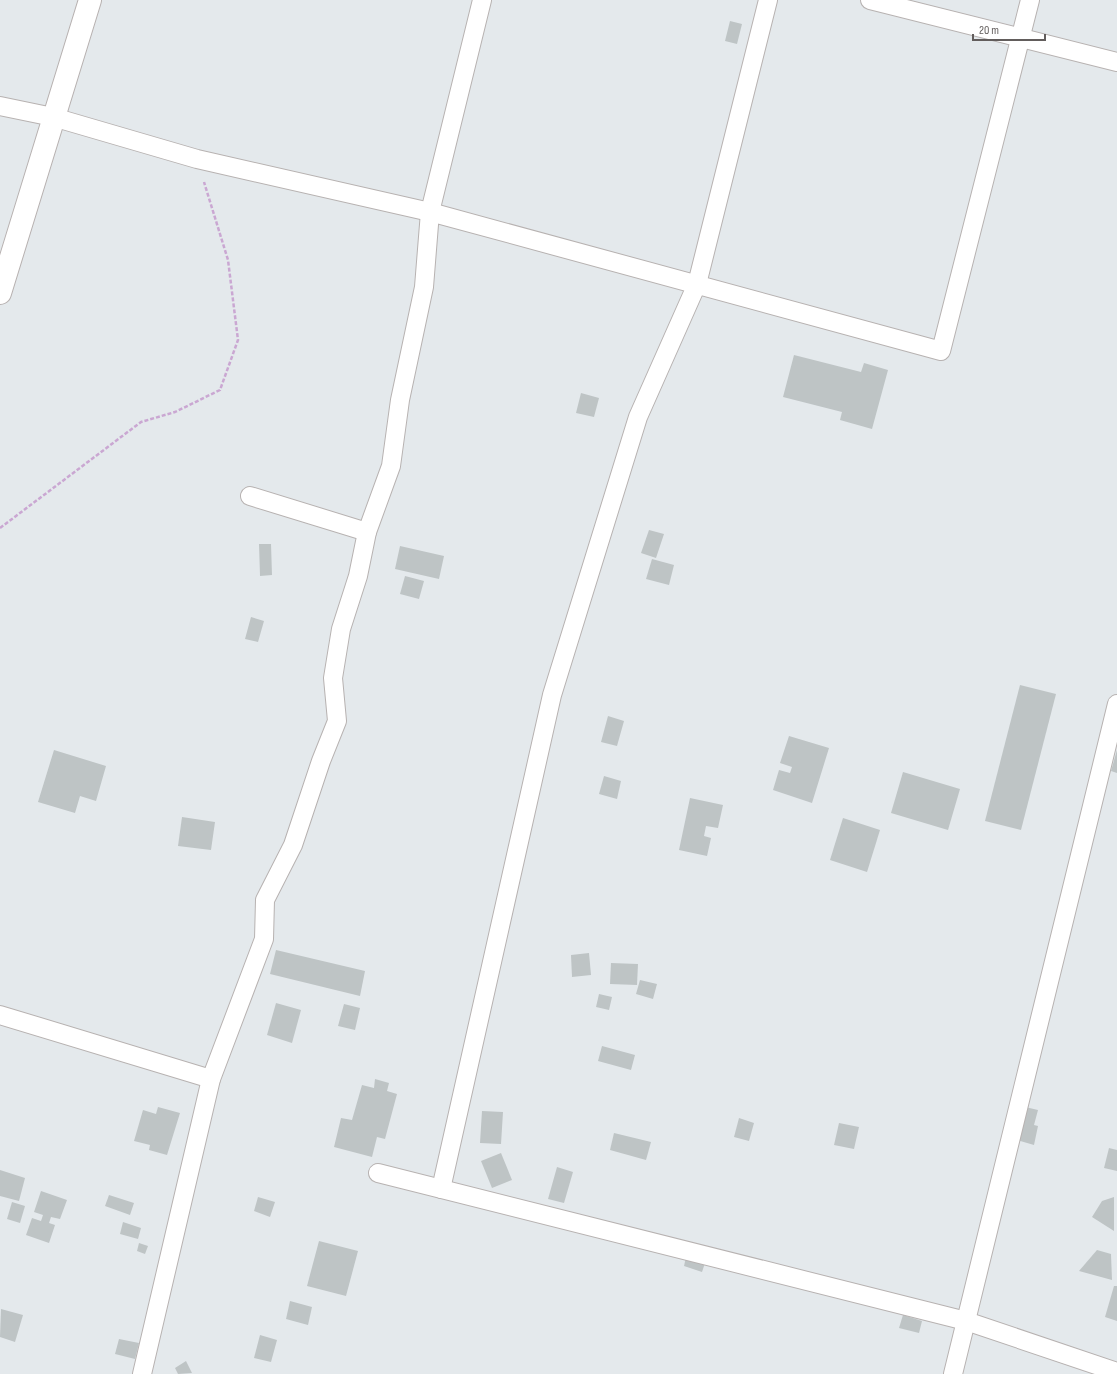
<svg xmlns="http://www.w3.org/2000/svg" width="1117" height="1374" font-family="'Sofia Sans Condensed',sans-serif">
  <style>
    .building { fill: #bec4c5 }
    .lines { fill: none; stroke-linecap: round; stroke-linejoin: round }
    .street-casing { stroke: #b7b2b1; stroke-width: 20 }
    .secondary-casing { stroke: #b7b1b0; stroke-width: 24 }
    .path { stroke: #caa7d2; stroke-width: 2.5; stroke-dasharray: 4 2; stroke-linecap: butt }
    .street { stroke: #fff; stroke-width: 18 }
    .secondary { stroke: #fff; stroke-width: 22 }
  </style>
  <rect width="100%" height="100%" fill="#e4e9ec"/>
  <g class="building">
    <polygon points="730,21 742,24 737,44 725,41"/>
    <polygon points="794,355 861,372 864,363 888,370 872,429 840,420 842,412 783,397"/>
    <polygon points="581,393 599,398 594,417 576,413"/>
    <polygon points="649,530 664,534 656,558 641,553"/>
    <polygon points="259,544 271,544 272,575 260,576"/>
    <polygon points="400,546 444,556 439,579 395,569"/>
    <polygon points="652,559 674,565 669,585 646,579"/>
    <polygon points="405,576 424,581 419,599 400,594"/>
    <polygon points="251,617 264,621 258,642 245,639"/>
    <polygon points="1020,685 1056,694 1021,830 985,821"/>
    <polygon points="608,716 624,721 617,746 601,742"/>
    <polygon points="789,736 829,748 812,803 773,790 779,770 790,773 792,767 780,763"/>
    <polygon points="54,750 106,766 96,801 80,796 75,813 38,802"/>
    <polygon points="1117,750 1117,773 1111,771"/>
    <polygon points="903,772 960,789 948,830 891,813"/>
    <polygon points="604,776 621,781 617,799 599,794"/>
    <polygon points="690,798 723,805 718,828 706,826 704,836 711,838 707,856 679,850"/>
    <polygon points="182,817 215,822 211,850 178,846"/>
    <polygon points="843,818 880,830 867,872 830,860"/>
    <polygon points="276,950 365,971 360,996 270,974"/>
    <polygon points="589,953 591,975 572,977 571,955"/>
    <polygon points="611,963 638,964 637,985 610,984"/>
    <polygon points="640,980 657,984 653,999 636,994"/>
    <polygon points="599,994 612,997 609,1010 596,1007"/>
    <polygon points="276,1003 301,1010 292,1043 267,1035"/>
    <polygon points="344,1004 360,1008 355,1030 338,1026"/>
    <polygon points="602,1046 635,1055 631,1070 598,1061"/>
    <polygon points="375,1079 389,1083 387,1091 397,1094 385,1139 377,1137 372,1157 334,1147 341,1118 352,1120 362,1085 374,1088"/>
    <polygon points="1021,1106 1038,1110 1034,1125 1038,1126 1034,1145 1013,1139"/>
    <polygon points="158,1107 180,1113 167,1155 149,1150 150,1145 134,1141 143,1110 156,1114"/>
    <polygon points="482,1111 503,1112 501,1144 480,1143"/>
    <polygon points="739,1118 754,1123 749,1141 734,1137"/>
    <polygon points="839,1123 859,1127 854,1149 834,1145"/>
    <polygon points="614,1133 651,1142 646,1160 610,1150"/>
    <polygon points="1109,1148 1117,1150 1117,1171 1104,1168"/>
    <polygon points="501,1153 512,1180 492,1188 481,1161"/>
    <polygon points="557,1167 573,1172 564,1203 548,1199"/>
    <polygon points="0,1170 25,1178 19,1201 0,1196"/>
    <polygon points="41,1191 67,1200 60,1219 51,1217 49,1223 55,1225 49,1243 26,1235 32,1218 41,1221 43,1215 34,1212"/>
    <polygon points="109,1195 134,1203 130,1215 105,1206"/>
    <polygon points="258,1197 275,1202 270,1217 254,1211"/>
    <polygon points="1114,1197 1114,1231 1092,1217 1102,1201"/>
    <polygon points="12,1202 25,1206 20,1223 7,1219"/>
    <polygon points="123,1222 141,1228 138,1239 120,1234"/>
    <polygon points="319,1241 358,1251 346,1296 307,1286"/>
    <polygon points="139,1243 148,1246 145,1254 137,1251"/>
    <polygon points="1097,1250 1111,1254 1112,1280 1079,1271"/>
    <polygon points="686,1257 705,1263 702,1272 684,1266"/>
    <polygon points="1114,1286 1117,1286 1117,1321 1105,1317"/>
    <polygon points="290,1301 312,1307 308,1325 286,1319"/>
    <polygon points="1,1309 23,1315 15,1342 0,1337"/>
    <polygon points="903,1315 922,1321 919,1333 899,1328"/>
    <polygon points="260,1335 277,1340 271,1362 254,1358"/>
    <polygon points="119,1339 139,1343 135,1359 115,1354"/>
    <polygon points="186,1361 192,1373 178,1374 175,1368"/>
  </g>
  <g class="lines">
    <g class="street-casing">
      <g id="street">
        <polyline points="870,0 1117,62"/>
        <polyline points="0,106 53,117 197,159 430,212 941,351 1030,0"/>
        <polyline points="250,496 367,532"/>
        <polyline points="0,1015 211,1079"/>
        <polyline points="378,1173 966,1321 1117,1372"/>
        <polyline points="441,1189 552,695 638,417 697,284 768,0"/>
        <polyline points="142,1374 211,1079 264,939 265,900 293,845 321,761 337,721 333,678 341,629 358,576 367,532 391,466 400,400 424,287 430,212 482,0"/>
        <polyline points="953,1374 1117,704"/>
      </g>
    </g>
    <g class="secondary-casing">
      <polyline id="secondary" points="0,293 90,0"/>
    </g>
    <polyline class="path" points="0,528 141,422 175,412 220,390 238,340 228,260 204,182"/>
    <use href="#street" class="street"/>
    <use href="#secondary" class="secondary"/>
  </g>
  <path d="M973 34v6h72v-6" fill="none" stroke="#625d5c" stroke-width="2"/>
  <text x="979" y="34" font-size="12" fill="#625d5c" stroke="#ffffff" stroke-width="3" paint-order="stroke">20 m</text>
</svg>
